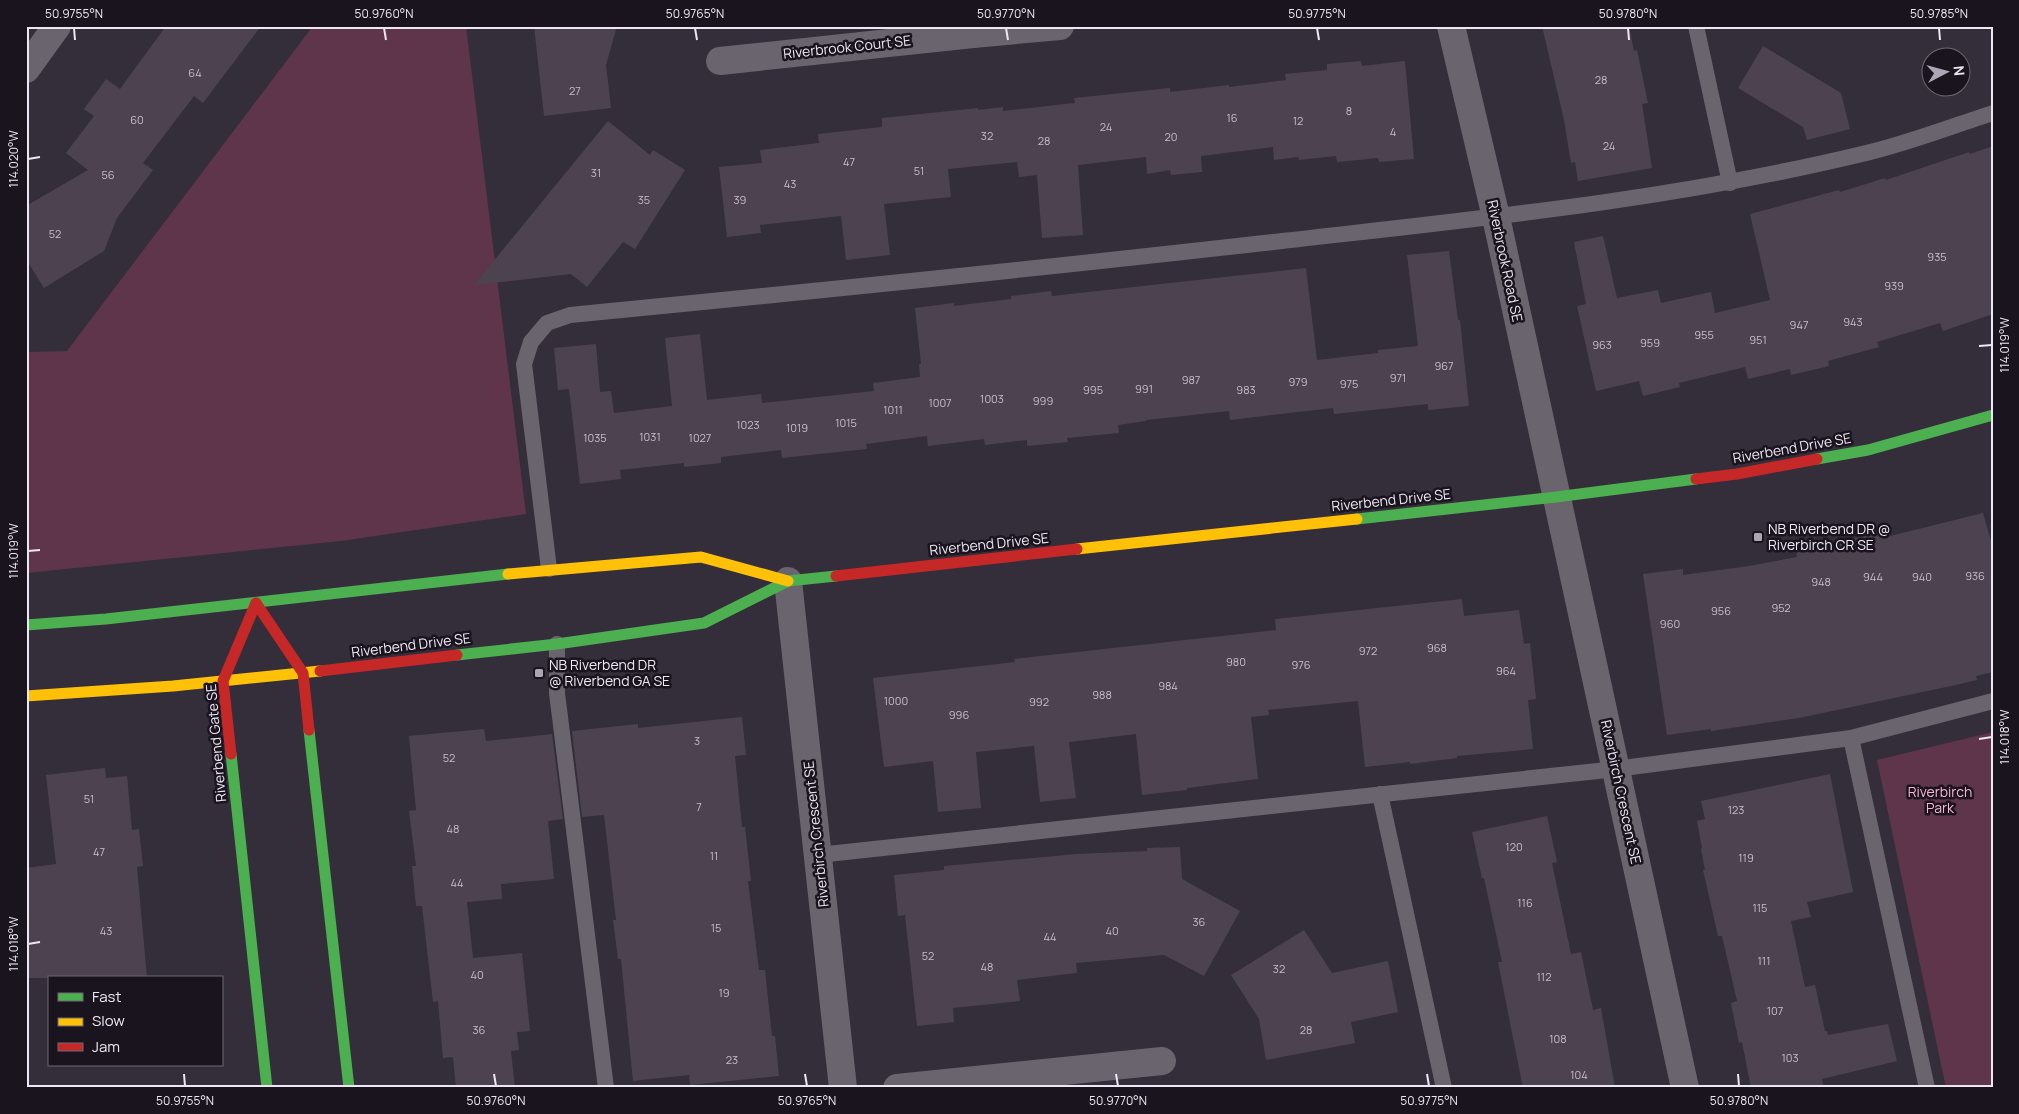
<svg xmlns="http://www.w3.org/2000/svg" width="2019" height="1114" font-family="Manrope,sans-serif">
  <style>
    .green { fill: #5e354a }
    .building { fill: #4d4350 }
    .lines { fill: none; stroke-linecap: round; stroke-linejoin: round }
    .lane { stroke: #69646e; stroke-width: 16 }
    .street { stroke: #69646e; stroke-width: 28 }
    .fast { stroke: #4caf50; stroke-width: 11 }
    .slow { stroke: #ffc107; stroke-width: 11 }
    .jam { stroke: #c62828; stroke-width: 11 }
    .ticks { fill: none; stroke: #ede6f5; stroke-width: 2 }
    .poi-dot { fill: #aca6b4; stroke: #19141e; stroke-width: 2 }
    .labels { text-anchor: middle; stroke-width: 5; stroke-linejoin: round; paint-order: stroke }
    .number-label { font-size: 11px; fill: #c5bdcc }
    .street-label { font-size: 14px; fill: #ede6f5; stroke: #19141e }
    .poi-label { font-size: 14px; fill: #ede6f5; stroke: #19141e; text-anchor: start }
    .park-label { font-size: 14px; fill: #f9b3d3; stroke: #19141e }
    .neatline { fill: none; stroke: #ede6f5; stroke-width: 2 }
    .ticks-label { font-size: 12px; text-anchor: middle; fill: #ede6f5 }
  </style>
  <rect width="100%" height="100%" fill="#342e3a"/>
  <g class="green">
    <polygon points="313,26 466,26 526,514 341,541 26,573 26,352 67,351"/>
    <polygon points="1993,732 1993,1088 1946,1088 1877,760"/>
  </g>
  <g class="building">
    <polygon points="166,26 261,26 203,103 194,96 143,163 153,170 117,218 104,251 44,288 26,259 26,206 88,170 66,153 94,116 84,109 106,79 120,89"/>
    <polygon points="534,26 617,26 606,65 611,108 544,116"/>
    <polygon points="1542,26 1629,26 1634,51 1637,50 1648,103 1642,104 1652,168 1578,181 1575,162 1571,163 1564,120"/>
    <polygon points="1763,46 1841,93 1850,129 1807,140 1803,127 1738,88"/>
    <polygon points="1361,61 1362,66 1405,61 1414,159 1379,162 1378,158 1337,162 1336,156 1299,160 1298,157 1274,160 1273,147 1201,156 1202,172 1171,175 1170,170 1147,174 1146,157 1078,165 1083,235 1042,238 1037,175 1019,177 1017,162 948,169 951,197 884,204 890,255 846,260 841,216 760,225 761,233 727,237 719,167 762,163 760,150 819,143 818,134 882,127 882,118 978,108 978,110 1003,107 1003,111 1075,103 1074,98 1170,88 1170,92 1229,85 1229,87 1286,80 1285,74 1327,70 1327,64"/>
    <polygon points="608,121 650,155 653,150 685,170 635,249 623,242 587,287 571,274 474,285"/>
    <polygon points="1993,146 1993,314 1943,331 1940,323 1877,342 1879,347 1828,361 1829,366 1791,375 1790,369 1748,379 1745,367 1679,383 1680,387 1643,396 1639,381 1596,391 1577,306 1586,304 1574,242 1603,236 1617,298 1658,290 1661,303 1711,292 1715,313 1770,300 1750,214 1839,190 1840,192 1885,178 1886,180 1969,152 1970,154"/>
    <polygon points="1449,251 1458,320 1460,320 1469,406 1428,410 1428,404 1334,414 1333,408 1230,420 1229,411 1146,420 1146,421 1118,425 1119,433 1067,438 1068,442 1027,446 1027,440 985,445 984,439 928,446 927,436 866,444 867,449 819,454 782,458 781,450 721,457 721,463 684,467 684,463 620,470 621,479 580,484 569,389 558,390 554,348 596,344 600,392 611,391 614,413 672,406 665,338 700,334 707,400 761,394 762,403 874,391 873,383 920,377 919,364 921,364 915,308 954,303 954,306 1011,299 1011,296 1051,291 1052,296 1306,268 1317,360 1378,353 1378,350 1418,346 1407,255"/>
    <polygon points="1983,513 1993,548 1993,672 1976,676 1977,680 1956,685 1799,718 1711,731 1711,729 1667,735 1643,574 1683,569 1683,575 1749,566 1797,557 1796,551 1884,532 1886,537"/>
    <polygon points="1462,599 1464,616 1519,610 1524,644 1530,643 1536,699 1528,700 1533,749 1457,756 1457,758 1410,764 1410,762 1365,767 1358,701 1268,710 1269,715 1251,717 1258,779 1187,788 1187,790 1142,795 1136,734 1069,742 1076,798 1040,802 1034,746 976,752 981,808 938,812 933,761 884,767 873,678 1015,662 1014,659 1276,630 1275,619"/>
    <polygon points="742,717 746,755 735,756 742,827 745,827 751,881 748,881 759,970 765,970 772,1036 775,1036 779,1076 690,1085 689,1075 633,1081 621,959 618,959 613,920 616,920 604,815 582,817 572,731 638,724 638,728"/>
    <polygon points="484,729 486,741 552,734 563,819 548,821 554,879 501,884 502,899 467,902 473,958 522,953 530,1031 517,1032 519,1050 511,1051 515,1088 456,1088 453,1057 443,1058 438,1001 433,1002 422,906 416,906 412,866 416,866 409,811 416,810 409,736"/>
    <polygon points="105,768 106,778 127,776 132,830 139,829 143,866 137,867 147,978 26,978 26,868 56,864 46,775"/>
    <polygon points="1830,774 1853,892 1807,902 1811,917 1791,921 1805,987 1815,985 1825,1031 1827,1031 1828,1035 1888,1024 1897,1061 1822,1079 1824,1088 1751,1088 1742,1042 1739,1043 1731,1003 1737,1001 1722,936 1718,936 1703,870 1705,870 1701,849 1702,848 1697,821 1705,819 1701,801"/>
    <polygon points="1547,816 1557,862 1552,863 1571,954 1581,952 1593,1010 1601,1008 1615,1088 1523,1088 1498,962 1502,962 1484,878 1482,878 1472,832"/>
    <polygon points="1180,847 1182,879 1240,911 1204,976 1164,955 1076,963 1077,973 1017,980 1020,1001 953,1008 954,1022 917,1026 905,915 898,916 894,875 944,870 944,866 1077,854 1147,851 1147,848"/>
    <polygon points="1304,930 1332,973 1388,961 1398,1012 1351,1022 1355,1043 1266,1060 1259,1019 1231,975"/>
  </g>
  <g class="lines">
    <g class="lane">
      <polyline points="1696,26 1730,183"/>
      <path d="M549,569L524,364L531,342L547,323L570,315C807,292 1045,268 1282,241C1476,219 1671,200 1862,154C1906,144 1949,127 1993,113"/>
      <polyline points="557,644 557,693 606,1088"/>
      <polyline points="1851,738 1927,1088"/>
      <polyline points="1380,794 1444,1088"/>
      <polyline points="818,855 1616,769 1851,738 1993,701"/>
    </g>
    <g class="street">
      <polyline points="972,26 973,34 1060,26"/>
      <polyline points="1451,26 1496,217 1685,1088"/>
      <polyline points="720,61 973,34"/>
      <polyline points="26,69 57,26"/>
      <polyline points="788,581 843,1088"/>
      <polyline points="897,1088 1162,1061"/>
    </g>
    <g class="fast">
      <polyline points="1817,459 1868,450 1993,415"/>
      <polyline points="1357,519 1556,497 1696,479"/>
      <polyline points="26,625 106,619 508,574"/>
      <polyline points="457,655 557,644 704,623 788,581 836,576"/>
      <polyline points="309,730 349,1088"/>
      <polyline points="231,754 267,1088"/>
    </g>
    <g class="slow">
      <polyline points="1077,549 1357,519"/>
      <polyline points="508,574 701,557 788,581"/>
      <polyline points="26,696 173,686 320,671"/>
    </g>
    <g class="jam">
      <polyline points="1696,479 1737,474 1817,459"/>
      <polyline points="836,576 1077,549"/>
      <polyline points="256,603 303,673 309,730"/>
      <polyline points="320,671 457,655"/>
      <polyline points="231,754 223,681 256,603"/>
    </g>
  </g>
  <path class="ticks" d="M74,28L75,40M384,28L386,40M695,28L697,40M1006,28L1008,40M1317,28L1319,40M1628,28L1629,40M1939,28L1940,40M28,159L40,157M1979,346L1992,345M28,551L40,550M1979,739L1992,737M28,944L40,942M184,1074L185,1086M494,1074L496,1086M805,1074L807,1086M1116,1074L1118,1086M1427,1074L1429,1086M1738,1074L1739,1086"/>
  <g class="poi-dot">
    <rect x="1753" y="532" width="10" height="10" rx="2.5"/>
    <rect x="534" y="668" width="10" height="10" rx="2.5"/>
  </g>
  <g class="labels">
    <g class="number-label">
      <text x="195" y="77">64</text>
      <text x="1601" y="84">28</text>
      <text x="575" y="95">27</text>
      <text x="1349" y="115">8</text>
      <text x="1232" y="122">16</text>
      <text x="137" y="124">60</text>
      <text x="1298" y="125">12</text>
      <text x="1106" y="131">24</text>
      <text x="1393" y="136">4</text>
      <text x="987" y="140">32</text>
      <text x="1171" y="141">20</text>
      <text x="1044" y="145">28</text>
      <text x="1609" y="150">24</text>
      <text x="849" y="166">47</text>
      <text x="919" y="175">51</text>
      <text x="596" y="177">31</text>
      <text x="108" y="179">56</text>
      <text x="790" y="188">43</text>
      <text x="644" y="204">35</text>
      <text x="740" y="204">39</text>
      <text x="55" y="238">52</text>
      <text x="1937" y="261">935</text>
      <text x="1894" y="290">939</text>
      <text x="1853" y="326">943</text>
      <text x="1799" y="329">947</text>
      <text x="1704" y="339">955</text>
      <text x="1758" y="344">951</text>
      <text x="1650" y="347">959</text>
      <text x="1602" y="349">963</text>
      <text x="1444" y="370">967</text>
      <text x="1398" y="382">971</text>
      <text x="1191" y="384">987</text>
      <text x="1298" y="386">979</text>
      <text x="1349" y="388">975</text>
      <text x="1144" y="393">991</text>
      <text x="1093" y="394">995</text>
      <text x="1246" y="394">983</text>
      <text x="992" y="403">1003</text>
      <text x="1043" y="405">999</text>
      <text x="940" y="407">1007</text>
      <text x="893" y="414">1011</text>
      <text x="846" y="427">1015</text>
      <text x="748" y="429">1023</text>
      <text x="797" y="432">1019</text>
      <text x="650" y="441">1031</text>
      <text x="595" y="442">1035</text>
      <text x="700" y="442">1027</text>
      <text x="1975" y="580">936</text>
      <text x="1873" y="581">944</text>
      <text x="1922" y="581">940</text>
      <text x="1821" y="586">948</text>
      <text x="1781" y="612">952</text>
      <text x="1721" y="615">956</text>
      <text x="1670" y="628">960</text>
      <text x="1437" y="652">968</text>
      <text x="1368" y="655">972</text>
      <text x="1236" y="666">980</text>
      <text x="1301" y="669">976</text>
      <text x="1506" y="675">964</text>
      <text x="1168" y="690">984</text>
      <text x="1102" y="699">988</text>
      <text x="896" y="705">1000</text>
      <text x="1039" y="706">992</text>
      <text x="959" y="719">996</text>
      <text x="697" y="745">3</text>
      <text x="449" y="762">52</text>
      <text x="89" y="803">51</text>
      <text x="699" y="811">7</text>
      <text x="1736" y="814">123</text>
      <text x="453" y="833">48</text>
      <text x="1514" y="851">120</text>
      <text x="99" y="856">47</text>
      <text x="714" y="860">11</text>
      <text x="1746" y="862">119</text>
      <text x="457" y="887">44</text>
      <text x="1525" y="907">116</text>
      <text x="1760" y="912">115</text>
      <text x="1199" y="926">36</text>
      <text x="716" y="932">15</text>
      <text x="106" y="935">43</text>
      <text x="1112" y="935">40</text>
      <text x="1050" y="941">44</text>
      <text x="928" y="960">52</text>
      <text x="1764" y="965">111</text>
      <text x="987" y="971">48</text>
      <text x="1279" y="973">32</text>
      <text x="477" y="979">40</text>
      <text x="1544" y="981">112</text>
      <text x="724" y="997">19</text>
      <text x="1775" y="1015">107</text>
      <text x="479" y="1034">36</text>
      <text x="1306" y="1034">28</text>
      <text x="1558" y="1043">108</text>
      <text x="1790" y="1062">103</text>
      <text x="732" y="1064">23</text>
      <text x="1579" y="1079">104</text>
    </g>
    <g class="street-label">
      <text transform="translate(847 47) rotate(-6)" y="5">Riverbrook Court SE</text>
      <text transform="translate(1505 261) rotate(78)" y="5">Riverbrook Road SE</text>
      <text transform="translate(1792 448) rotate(-10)" y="5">Riverbend Drive SE</text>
      <text transform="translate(1391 500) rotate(-6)" y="5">Riverbend Drive SE</text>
      <text transform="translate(989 544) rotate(-6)" y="5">Riverbend Drive SE</text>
      <text transform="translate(411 645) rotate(-7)" y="5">Riverbend Drive SE</text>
      <text transform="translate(216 743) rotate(-95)" y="5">Riverbend Gate SE</text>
      <text transform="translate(1621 792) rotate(78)" y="5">Riverbirch Crescent SE</text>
      <text transform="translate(816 834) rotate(-96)" y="5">Riverbirch Crescent SE</text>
    </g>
    <g class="poi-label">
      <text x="1768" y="534">NB Riverbend DR @<tspan x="1768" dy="16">Riverbirch CR SE</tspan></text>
      <text x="549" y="670">NB Riverbend DR<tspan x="549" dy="16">@ Riverbend GA SE</tspan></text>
    </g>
    <g class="park-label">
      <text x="1940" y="797">Riverbirch<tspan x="1940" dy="16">Park</tspan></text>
    </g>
  </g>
  <rect width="2019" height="1114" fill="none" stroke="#19141e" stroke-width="55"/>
  <rect x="48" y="976" width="175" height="90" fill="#19141e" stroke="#6e6874"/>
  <rect x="58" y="993" width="25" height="8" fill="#4caf50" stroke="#6e6874"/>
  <text x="92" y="1002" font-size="15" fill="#ede6f5">Fast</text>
  <rect x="58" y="1018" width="25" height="8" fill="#ffc107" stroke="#6e6874"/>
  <text x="92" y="1026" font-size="15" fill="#ede6f5">Slow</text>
  <rect x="58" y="1043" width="25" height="8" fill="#c62828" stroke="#6e6874"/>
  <text x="92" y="1052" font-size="15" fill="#ede6f5">Jam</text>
  <g transform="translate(1946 72) rotate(84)"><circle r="24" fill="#19141e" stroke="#6e6874"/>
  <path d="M0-4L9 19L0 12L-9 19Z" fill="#aca6b4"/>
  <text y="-8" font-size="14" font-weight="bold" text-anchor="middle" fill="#ede6f5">N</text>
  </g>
  <rect x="28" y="28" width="1964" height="1058" class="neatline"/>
  <g class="ticks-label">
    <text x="74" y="18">50.9755°N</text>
    <text x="384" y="18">50.9760°N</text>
    <text x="695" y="18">50.9765°N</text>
    <text x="1006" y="18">50.9770°N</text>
    <text x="1317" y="18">50.9775°N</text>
    <text x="1628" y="18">50.9780°N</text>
    <text x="1939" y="18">50.9785°N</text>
    <text transform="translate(14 159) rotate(-90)" y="4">114.020°W</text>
    <text transform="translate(2005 345) rotate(-90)" y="4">114.019°W</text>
    <text transform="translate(14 551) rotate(-90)" y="4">114.019°W</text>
    <text transform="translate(2005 737) rotate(-90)" y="4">114.018°W</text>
    <text transform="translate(14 944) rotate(-90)" y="4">114.018°W</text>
    <text x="185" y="1105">50.9755°N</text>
    <text x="496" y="1105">50.9760°N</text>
    <text x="807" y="1105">50.9765°N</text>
    <text x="1118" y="1105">50.9770°N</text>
    <text x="1429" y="1105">50.9775°N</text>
    <text x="1739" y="1105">50.9780°N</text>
  </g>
</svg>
